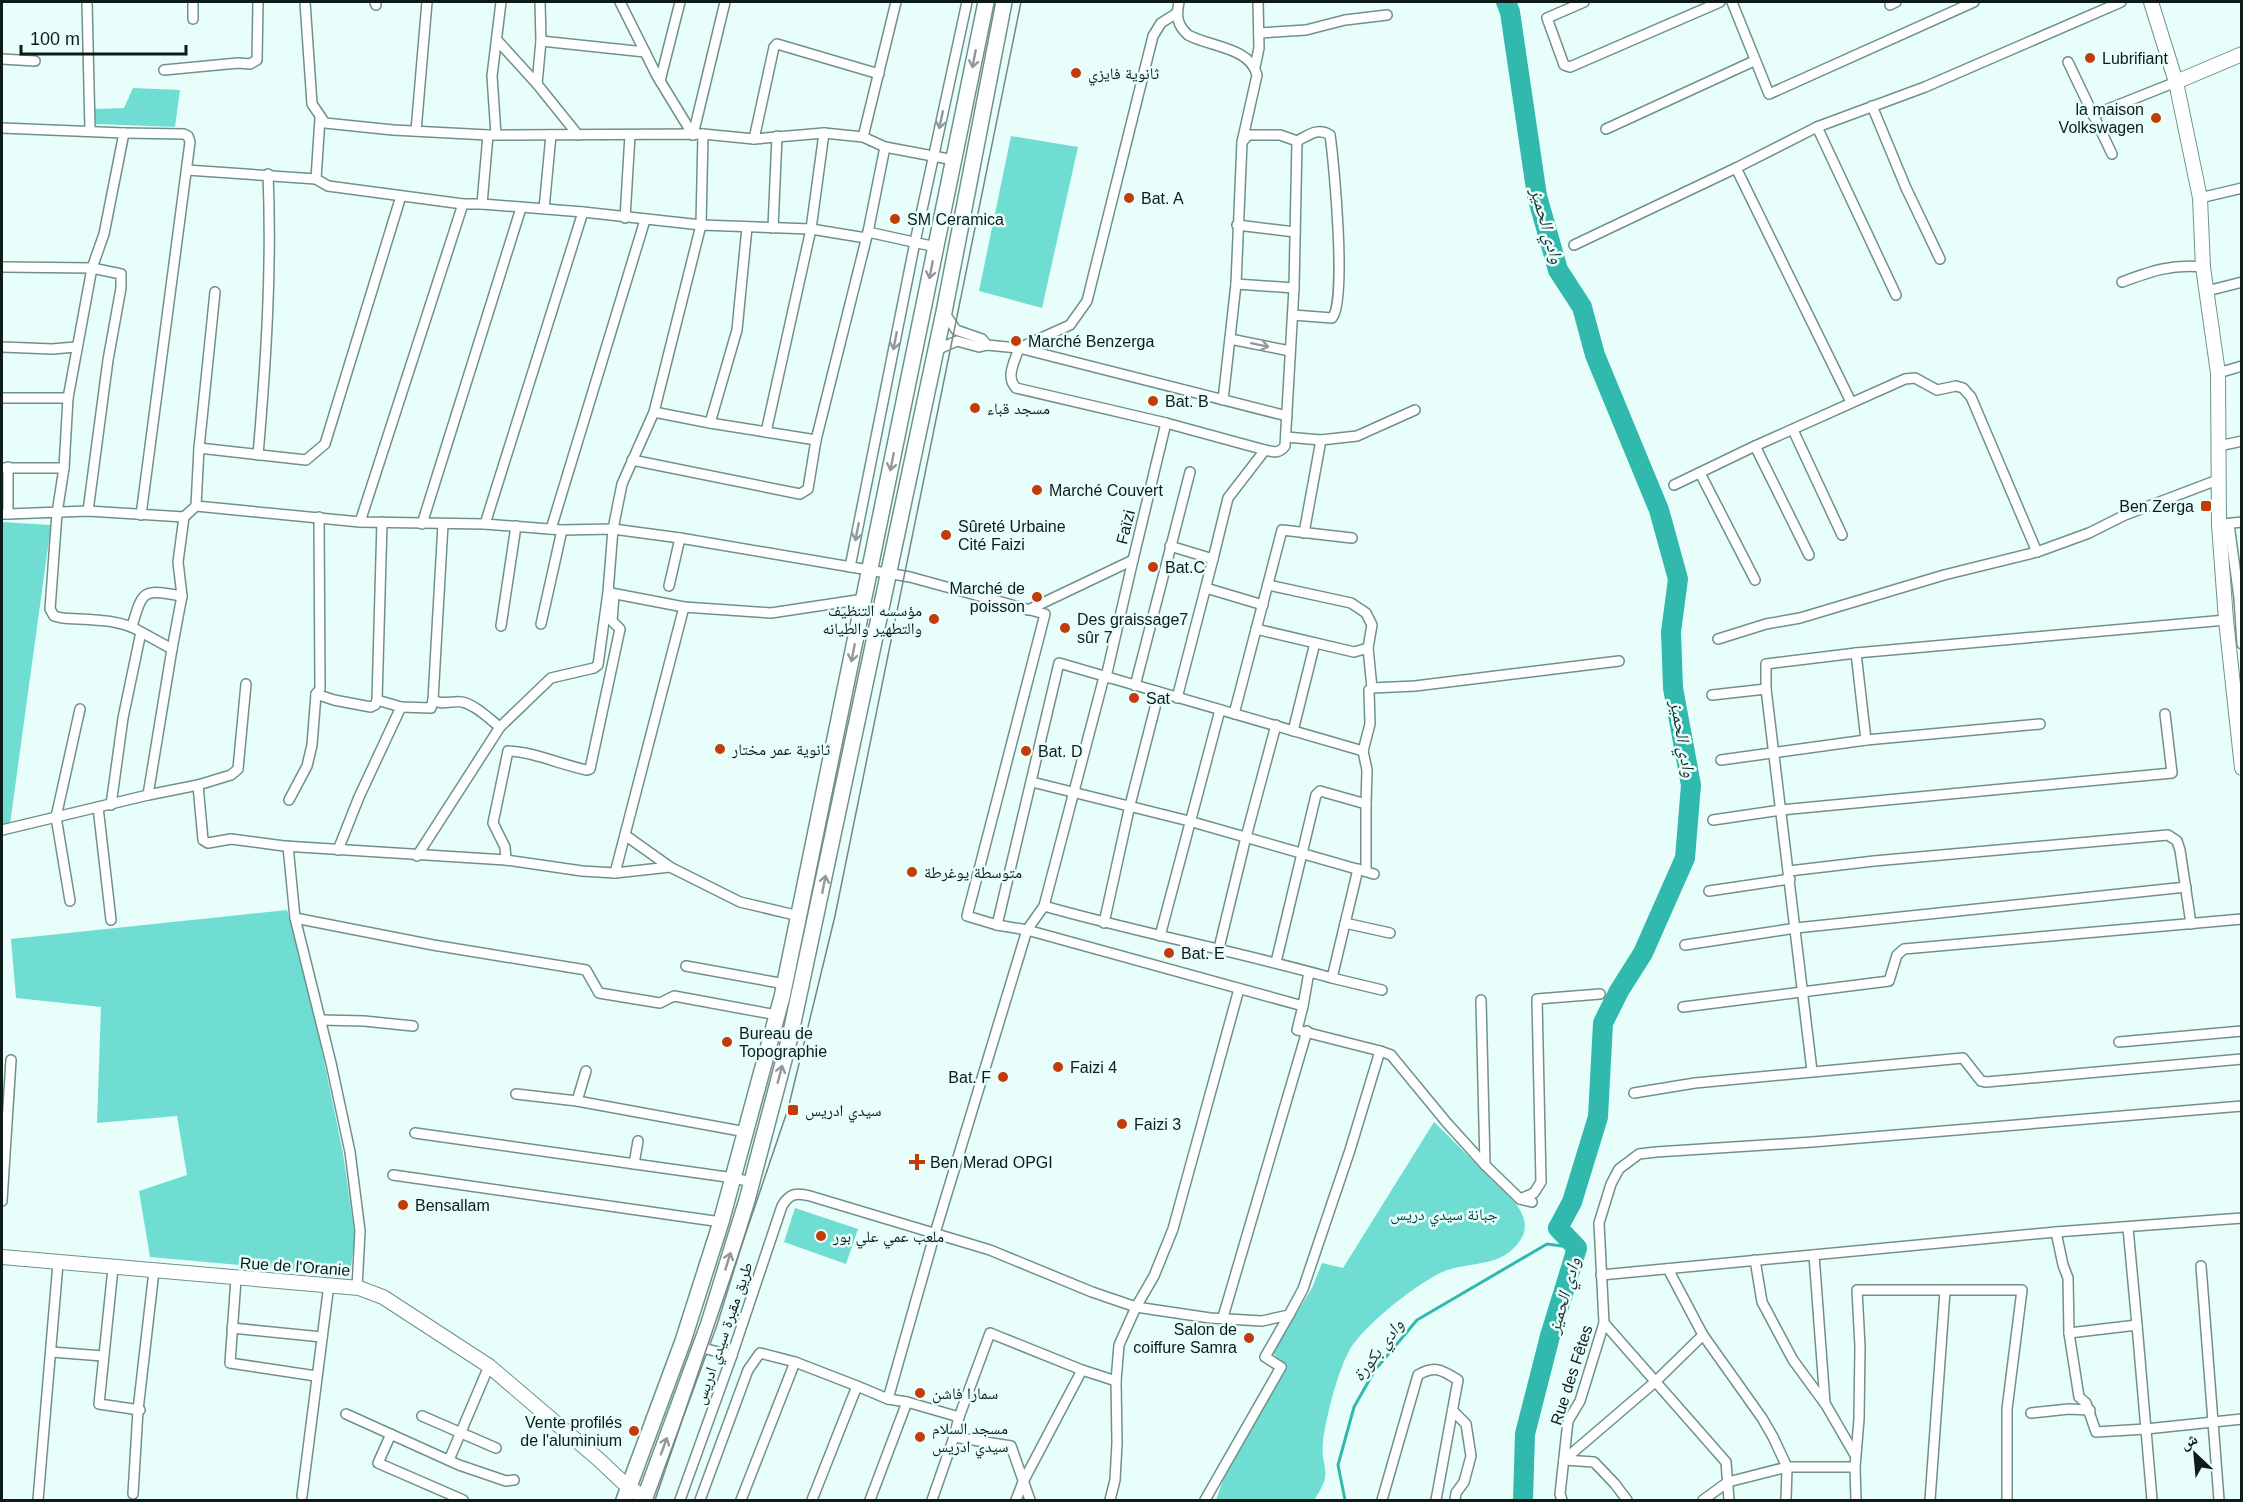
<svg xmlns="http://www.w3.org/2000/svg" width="2243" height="1502" font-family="Helvetica,'Noto Naskh Arabic',sans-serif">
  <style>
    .green { fill: #70ddd2 }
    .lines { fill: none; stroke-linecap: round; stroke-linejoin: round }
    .stream { stroke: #32b9ae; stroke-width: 3 }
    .river { stroke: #32b9ae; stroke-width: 20 }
    .street-casing { stroke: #6f918d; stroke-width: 12 }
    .secondary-casing { stroke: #6f918d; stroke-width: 16 }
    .primary-casing { stroke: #6f918d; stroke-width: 18 }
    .street { stroke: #fff; stroke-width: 9 }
    .secondary { stroke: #fff; stroke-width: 14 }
    .primary { stroke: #fff; stroke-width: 15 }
    .tram { stroke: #758784; stroke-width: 1.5 }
    .oneway { stroke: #929898 }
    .poi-dot { fill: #c33b08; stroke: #e8fefb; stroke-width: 2 }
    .labels { text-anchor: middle; stroke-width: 5; stroke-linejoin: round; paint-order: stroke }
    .poi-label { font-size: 16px; fill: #0d1b19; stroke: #e8fefb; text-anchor: start }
    .street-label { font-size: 16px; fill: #0d1b19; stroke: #e8fefb }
    .park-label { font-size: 16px; fill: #04413d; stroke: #e8fefb }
    .water-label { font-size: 18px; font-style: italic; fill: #1c3230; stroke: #e8fefb }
  </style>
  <rect width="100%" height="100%" fill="#e8fefb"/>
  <g class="green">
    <polygon points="133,88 180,90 175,127 96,124 94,109 124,108"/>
    <polygon points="1011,136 1078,147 1042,308 979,291"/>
    <polygon points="2,522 51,525 10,824 2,826"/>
    <polygon points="287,910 310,993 343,1153 355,1237 350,1275 150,1257 139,1191 187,1175 177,1116 97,1123 101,1007 16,998 11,939"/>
    <path d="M1434,1122C1455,1142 1475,1163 1495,1183C1504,1192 1517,1202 1522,1214C1526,1223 1526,1231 1521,1239C1502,1270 1467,1260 1440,1273C1414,1286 1360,1328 1348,1353C1337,1374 1326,1418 1323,1441C1320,1470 1335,1470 1314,1500H1216L1226,1472L1284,1366L1272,1352L1312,1288L1322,1263L1343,1268Z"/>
    <polygon points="795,1208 858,1229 846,1264 784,1242"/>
  </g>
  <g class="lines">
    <polyline class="stream" points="1345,1500 1338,1465 1354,1407 1375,1370 1417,1320 1547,1244 1577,1248"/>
    <polyline class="river" points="1506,2 1510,12 1537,196 1558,270 1582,307 1595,355 1659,510 1678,579 1671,632 1673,688 1691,785 1685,858 1643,953 1619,991 1603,1023 1598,1117 1572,1202 1558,1228 1577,1248 1550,1336 1525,1434 1523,1500"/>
    <g class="street-casing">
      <g id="street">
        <polyline points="87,2 90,130"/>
        <polyline points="193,2 193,19"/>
        <polyline points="305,2 312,104 325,123 393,130 488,135 703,134 754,139 824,133 863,137 885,147 954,160"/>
        <polyline points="375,2 376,5"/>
        <polyline points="620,2 657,76 693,135"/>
        <path d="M1179,2C1176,16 1177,25 1188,35C1210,47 1250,47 1257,75L1242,142L1236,284L1223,400"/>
        <polyline points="1584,2 1547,18 1564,65 1570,67 1720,2"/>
        <polyline points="1732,2 1769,94 1974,2"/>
        <polyline points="1890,5 1896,2"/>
        <path d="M1177,13L1161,23L1153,36L1087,301L1070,325L1019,348C1015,361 1005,377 1016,388L1166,423L1265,450C1273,452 1279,454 1285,446L1294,288L1297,141L1280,135H1248L1242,142"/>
        <polyline points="1259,33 1306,30 1345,20 1387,15"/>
        <polyline points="497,40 537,84 578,135"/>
        <polyline points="541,41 645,52"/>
        <polyline points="2,59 35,61"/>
        <polyline points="2068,62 2112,154"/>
        <polyline points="1255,67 1259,48 1258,2"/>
        <polyline points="164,70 238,63 250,64 257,60 258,2"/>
        <polyline points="660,81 680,2"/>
        <polyline points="537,84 541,41 540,2"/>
        <polyline points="1872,106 1906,188 1940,259"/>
        <polyline points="2093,115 2176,82"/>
        <polyline points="320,118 316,179 328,186 463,204 482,204 583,212 701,225 811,229 866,238"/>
        <polyline points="1817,127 1896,295"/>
        <path d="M2,128L124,133L104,234L92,268L68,398L64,468L57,513L50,609L54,616L62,618C88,620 119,618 141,632L123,718L111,805"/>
        <polyline points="1606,129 1754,61"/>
        <polyline points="416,131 427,2"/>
        <polyline points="124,133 184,134 188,136 190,142 141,515"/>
        <polyline points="496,135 492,76 501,2"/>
        <polyline points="693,135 725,2"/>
        <polyline points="863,137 896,2"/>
        <polyline points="754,139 774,47 777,44 879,74"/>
        <polyline points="1736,168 1851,402"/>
        <polyline points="187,170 316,179"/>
        <polyline points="2200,198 2242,188"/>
        <polyline points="482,204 488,135"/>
        <polyline points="544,209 551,135"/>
        <polyline points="625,218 630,135"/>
        <polyline points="1237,225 1295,232"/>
        <polyline points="773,228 777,136"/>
        <polyline points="868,232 936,247"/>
        <polyline points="1574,245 1736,168 1817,127 1925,87 2121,2"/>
        <polyline points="2,267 92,268 121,274 121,288 108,360 88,511"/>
        <path d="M2122,282C2152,271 2171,264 2203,267"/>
        <polyline points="1236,284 1294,288"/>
        <polyline points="2207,291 2242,282"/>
        <polyline points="944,312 956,330 982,339 987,345"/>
        <path d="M1293,315L1332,318C1347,302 1334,162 1330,135C1318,127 1309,135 1297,141"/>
        <polyline points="1230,339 1290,351"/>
        <polyline points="2,347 52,349 76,347"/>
        <polyline points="936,350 957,341 979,347 987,345 1019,348 1287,416"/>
        <polyline points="2218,373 2242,366"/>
        <polyline points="2,398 68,398"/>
        <polyline points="654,412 710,423 816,440"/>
        <polyline points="710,423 737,330 747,227"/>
        <polyline points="1793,430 1842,535"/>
        <polyline points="766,432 811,229 824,133"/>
        <polyline points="1286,437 1321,440 1357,436 1415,410"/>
        <polyline points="1755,446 1809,555"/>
        <polyline points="2219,446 2242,441"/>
        <polyline points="199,448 215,292"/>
        <path d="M258,455C266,362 272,268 268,174"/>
        <polyline points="632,460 800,494 808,489 816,440 868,232 885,147"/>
        <polyline points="2,468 64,468"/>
        <polyline points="1700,473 1755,580"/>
        <polyline points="1674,485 1755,446 1905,379 1915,378 1937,390 1956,386 1963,388 1971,397 2037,552"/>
        <polyline points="196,506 360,522 485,524 562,530 613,529 680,538"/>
        <polyline points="3,514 8,514 8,467"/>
        <polyline points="8,514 88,511 184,517 196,506 199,448 306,460 325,444 401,196"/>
        <polyline points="319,517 320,689 316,694 334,700 371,707 375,705 377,700 382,522"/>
        <polyline points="360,522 463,204"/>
        <polyline points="422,524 521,208"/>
        <path d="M443,524L433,700C442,706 453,700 462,702C476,705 489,719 500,727"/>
        <polyline points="485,524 583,212"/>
        <polyline points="2223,524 2242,522"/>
        <polyline points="2229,524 2239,598 2242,644"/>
        <polyline points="551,529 645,220"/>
        <polyline points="1304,533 1321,440"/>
        <polyline points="1170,546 1213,559 1228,498 1265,450"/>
        <polyline points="850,567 915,242 967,2"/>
        <polyline points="669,586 680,538 910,577 1045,614 967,916 997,925 1027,930 935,1233 888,1399 907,1402 959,1417 954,1437 932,1500"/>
        <polyline points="1206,588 1263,605"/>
        <polyline points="611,593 684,607 771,613 864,599"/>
        <polyline points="1028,610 1133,560 1166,423"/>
        <polyline points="541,624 562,530"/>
        <path d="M132,626C143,590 142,589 182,596"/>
        <polyline points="501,626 516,526"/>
        <polyline points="1256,629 1354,652 1368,648 1372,625 1366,613 1351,603 1268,585"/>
        <polyline points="141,632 172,649 148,795"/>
        <polyline points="1718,639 1766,624 1800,618 1944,575 2037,552 2089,533 2125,515 2220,479"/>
        <polyline points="1368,648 1372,688"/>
        <polyline points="172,649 182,596 178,562 184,517"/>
        <polyline points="1856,653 1866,740"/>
        <polyline points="1106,677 1133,560"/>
        <polyline points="1135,686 1190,472"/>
        <polyline points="1712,695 1766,689"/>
        <polyline points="1177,698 1213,559"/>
        <polyline points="377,700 401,707 431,708 433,700"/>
        <polyline points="1234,714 1282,530 1352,538"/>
        <polyline points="1293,731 1315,643"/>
        <polyline points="1721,760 1866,740 2040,724"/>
        <polyline points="1032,782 1189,821 1374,874"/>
        <polyline points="198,785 231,775 238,769 246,684"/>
        <polyline points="289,800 307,766 312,745 316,694"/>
        <polyline points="98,807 111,920"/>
        <polyline points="1713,820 1781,810 2172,773 2165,714"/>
        <polyline points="2,830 148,795 198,785 203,840 208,843 231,839 284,846 506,860 582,871 615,873 670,867 740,902 799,916"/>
        <polyline points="625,835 670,867"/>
        <polyline points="288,846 295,918 331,1063 350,1152 360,1231 357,1288"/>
        <polyline points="338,850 359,797 401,707"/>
        <polyline points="417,856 500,727 551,678 594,668 598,665 608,592 613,529 622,484 654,412 701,225 703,134"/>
        <path d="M506,860L505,847L493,823L508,751C535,752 561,765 587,770L590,769L620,629L612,621L614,595"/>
        <polyline points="1366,871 1366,804"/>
        <polyline points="1789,871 1874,861 2168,835 2177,841 2180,850 2191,924"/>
        <polyline points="615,873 684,607"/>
        <polyline points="1709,891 1790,879"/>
        <polyline points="70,901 56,817 80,709"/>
        <polyline points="1044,906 1104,677 1110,678"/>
        <polyline points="295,918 433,945 586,970 599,993 660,1003 674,996 777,1015"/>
        <polyline points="1104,923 1130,805 1159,692 1155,691"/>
        <polyline points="1345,923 1390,933"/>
        <polyline points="997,925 1059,663 1363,751"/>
        <polyline points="1160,936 1220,710"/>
        <polyline points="1685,945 1796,928 2186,887"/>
        <polyline points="1219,948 1246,837 1276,725"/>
        <polyline points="1276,962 1316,795 1320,791 1366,804 1367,770 1363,751 1370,724 1369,690 1372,688 1415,686 1619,661"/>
        <polyline points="686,966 785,984"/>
        <path d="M1309,972L1303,1006L1027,930L1044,906C1139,933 1236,951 1332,978L1358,869"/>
        <polyline points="1332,978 1382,990"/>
        <polyline points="1481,1000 1485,1165"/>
        <polyline points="1303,1006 1297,1030 1380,1051"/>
        <polyline points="1683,1007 1889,981 1897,955 1904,949 2242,919"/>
        <polyline points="321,1020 364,1021 413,1026"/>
        <polyline points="2119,1042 2242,1031"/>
        <polyline points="1812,1071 1766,689 1766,664 1856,653 2226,620"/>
        <polyline points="1634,1093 1695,1083 1963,1058 1981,1081 1986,1082 2242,1059"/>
        <polyline points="516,1094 577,1101 746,1132"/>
        <polyline points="577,1101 586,1071"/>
        <polyline points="415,1133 734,1178 752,1182"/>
        <polyline points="634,1164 638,1141"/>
        <polyline points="393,1175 721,1222"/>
        <polyline points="1520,1199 1534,1193 1541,1182 1537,999 1600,994"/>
        <polyline points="2,1201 11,1060"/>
        <polyline points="2128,1228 2137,1325"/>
        <polyline points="2056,1232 2063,1265 2068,1278 2069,1333 2079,1397 2086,1403 2096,1432 2146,1429 2242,1419"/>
        <polyline points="1814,1255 1825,1403"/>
        <polyline points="1755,1260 1762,1302 1793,1360 1826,1405 1855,1455"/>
        <polyline points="2201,1266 2219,1500"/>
        <polyline points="113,1268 99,1404 140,1410"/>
        <polyline points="1668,1269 1703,1335 1762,1418 1773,1437 1787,1467 1786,1500"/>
        <polyline points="1601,1275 2056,1232 2242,1218"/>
        <polyline points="236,1279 230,1363 316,1376"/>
        <polyline points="1223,1317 1307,1031"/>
        <polyline points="1604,1323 1726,1462 1729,1500"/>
        <polyline points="232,1328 322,1337"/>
        <polyline points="2069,1333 2137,1325 2152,1500"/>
        <polyline points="700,1347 732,1356"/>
        <polyline points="51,1352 103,1356"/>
        <polyline points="1453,1411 1466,1424 1471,1456 1464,1482 1456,1493 1455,1500"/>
        <polyline points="2031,1413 2069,1409 2090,1410"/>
        <polyline points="346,1414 459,1465 506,1481 514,1480"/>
        <polyline points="422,1416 496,1448"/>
        <polyline points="959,1417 990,1333 1082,1370 1116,1381"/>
        <polyline points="391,1434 378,1463 463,1500"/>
        <polyline points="954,1437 1011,1446 1030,1500"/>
        <polyline points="449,1460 489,1366"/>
        <polyline points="1564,1460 1655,1382 1703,1335"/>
        <polyline points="1564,1460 1594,1462 1615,1484 1627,1500"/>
        <polyline points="1855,1467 1859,1419 1860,1347 1857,1290 2022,1290 2007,1409 2007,1500"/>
        <polyline points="133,1494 138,1410 154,1271"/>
        <polyline points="302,1496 329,1284"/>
        <polyline points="38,1500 58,1263"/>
        <path d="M680,1500L730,1361L782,1206C789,1194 796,1192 810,1196L990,1250L1092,1292L1136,1307L1210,1318L1262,1321L1289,1315L1303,1289L1350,1150L1380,1051L1391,1055L1447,1123L1485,1165L1520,1199L1532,1202"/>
        <polyline points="700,1500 748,1370 760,1353 795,1362 857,1386"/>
        <polyline points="741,1500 795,1362"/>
        <polyline points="812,1500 857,1386 888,1399"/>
        <polyline points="870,1500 907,1402"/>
        <polyline points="1016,1500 1023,1482 1082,1370"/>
        <polyline points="1110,1500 1115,1480 1117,1443 1116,1381 1119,1345 1136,1307 1154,1276 1173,1229 1239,989"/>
        <polyline points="1205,1500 1281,1367 1265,1357 1289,1315"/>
        <path d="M1382,1500L1418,1375C1435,1365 1442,1370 1458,1380L1436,1500"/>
        <polyline points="1562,1500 1560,1494 1568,1421 1580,1401 1604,1323 1599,1223 1611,1184 1619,1169 1639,1154 1656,1152 1812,1142 2242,1106"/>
        <polyline points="1703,1500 1728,1482 1787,1467 1855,1467 1856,1500"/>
        <polyline points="1930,1500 1945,1291"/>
      </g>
    </g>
    <g class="secondary-casing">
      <g id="secondary">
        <polyline points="2151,2 2176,82 2200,198 2203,267 2218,373 2219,525 2226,620 2242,768"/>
        <polyline points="2176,82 2242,54"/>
        <polyline points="2,1257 359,1288 383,1297 489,1366 597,1458 628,1487 645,1498"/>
      </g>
    </g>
    <g class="primary-casing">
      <g id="primary">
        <polyline points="624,1500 683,1341 721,1222 782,997 986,2"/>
        <polyline points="644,1500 709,1323 747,1200 790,1037 944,312 1004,2"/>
      </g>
    </g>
    <use href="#street" class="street"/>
    <use href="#secondary" class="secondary"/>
    <use href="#primary" class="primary"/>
    <polyline class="tram" points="655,1500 788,1109 835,916 1021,2"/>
  </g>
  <defs><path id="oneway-shaft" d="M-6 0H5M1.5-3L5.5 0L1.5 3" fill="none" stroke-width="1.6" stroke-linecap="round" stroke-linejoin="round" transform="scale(1.5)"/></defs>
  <g class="oneway">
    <use href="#oneway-shaft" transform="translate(974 59) rotate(101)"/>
    <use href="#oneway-shaft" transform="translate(941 120) rotate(102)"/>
    <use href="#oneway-shaft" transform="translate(931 270) rotate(101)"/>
    <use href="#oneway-shaft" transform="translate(895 341) rotate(101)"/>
    <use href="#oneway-shaft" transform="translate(1260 345) rotate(12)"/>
    <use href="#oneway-shaft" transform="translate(892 462) rotate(101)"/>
    <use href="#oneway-shaft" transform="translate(857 532) rotate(101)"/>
    <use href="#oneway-shaft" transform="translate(853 653) rotate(101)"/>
    <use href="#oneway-shaft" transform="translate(824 884) rotate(-79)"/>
    <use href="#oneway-shaft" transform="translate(780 1074) rotate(-75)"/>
    <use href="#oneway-shaft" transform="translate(728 1261) rotate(-73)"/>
    <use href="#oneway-shaft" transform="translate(664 1446) rotate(-70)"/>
  </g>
  <g class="poi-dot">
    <circle cx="2090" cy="58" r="6"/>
    <circle cx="1076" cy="73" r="6"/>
    <circle cx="2156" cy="118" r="6"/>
    <circle cx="1129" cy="198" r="6"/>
    <circle cx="895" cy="219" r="6"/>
    <circle cx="1016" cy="341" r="6"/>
    <circle cx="1153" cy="401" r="6"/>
    <circle cx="975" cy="408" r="6"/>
    <circle cx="1037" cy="490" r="6"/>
    <rect x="2200" y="500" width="12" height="12" rx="3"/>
    <circle cx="946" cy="535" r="6"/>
    <circle cx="1153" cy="567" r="6"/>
    <circle cx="1037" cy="597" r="6"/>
    <circle cx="934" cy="619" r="6"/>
    <circle cx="1065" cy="628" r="6"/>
    <circle cx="1134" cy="698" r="6"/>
    <circle cx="720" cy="749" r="6"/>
    <circle cx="1026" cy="751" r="6"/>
    <circle cx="912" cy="872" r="6"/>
    <circle cx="1169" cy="953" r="6"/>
    <circle cx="727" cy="1042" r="6"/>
    <circle cx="1058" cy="1067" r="6"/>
    <circle cx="1003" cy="1077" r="6"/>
    <rect x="787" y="1104" width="12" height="12" rx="3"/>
    <circle cx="1122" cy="1124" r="6"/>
    <path d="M914 1153h6v6h6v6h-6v6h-6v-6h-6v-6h6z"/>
    <circle cx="403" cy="1205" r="6"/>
    <circle cx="821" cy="1236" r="6"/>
    <circle cx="1249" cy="1338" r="6"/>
    <circle cx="920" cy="1393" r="6"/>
    <circle cx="634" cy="1431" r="6"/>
    <circle cx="920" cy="1437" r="6"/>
  </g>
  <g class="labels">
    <g class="poi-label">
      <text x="2102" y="64">Lubrifiant</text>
      <text x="1088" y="79">ثانوية فايزي</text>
      <text x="2144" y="115" text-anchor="end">la maison<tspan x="2144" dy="18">Volkswagen</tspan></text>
      <text x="1141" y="204">Bat. A</text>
      <text x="907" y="225">SM Ceramica</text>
      <text x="1028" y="347">Marché Benzerga</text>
      <text x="1165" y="407">Bat. B</text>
      <text x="987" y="414">مسجد قباء</text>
      <text x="1049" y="496">Marché Couvert</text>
      <text x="2194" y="512" text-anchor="end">Ben Zerga</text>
      <text x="958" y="532">Sûreté Urbaine<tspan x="958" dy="18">Cité Faizi</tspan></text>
      <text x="1165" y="573">Bat.C</text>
      <text x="1025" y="594" text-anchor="end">Marché de<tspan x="1025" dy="18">poisson</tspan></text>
      <text x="922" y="616" text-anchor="end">مؤسسه التنظيف<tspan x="922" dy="18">والتطهير والطيانه</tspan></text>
      <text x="1077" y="625">Des graissage7<tspan x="1077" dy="18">sûr 7</tspan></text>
      <text x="1146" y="704">Sat</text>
      <text x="732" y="755">ثانوية عمر مختار</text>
      <text x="1038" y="757">Bat. D</text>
      <text x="924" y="878">متوسطة يوغرطة</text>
      <text x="1181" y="959">Bat. E</text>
      <text x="739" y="1039">Bureau de<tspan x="739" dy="18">Topographie</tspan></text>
      <text x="1070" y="1073">Faizi 4</text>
      <text x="991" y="1083" text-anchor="end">Bat. F</text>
      <text x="805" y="1116">سيدي ادريس</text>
      <text x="1134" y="1130">Faizi 3</text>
      <text x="930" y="1168">Ben Merad OPGI</text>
      <text x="415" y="1211">Bensallam</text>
      <text x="833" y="1242">ملعب عمي علي بور</text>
      <text x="1237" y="1335" text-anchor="end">Salon de<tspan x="1237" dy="18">coiffure Samra</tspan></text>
      <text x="932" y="1399">سمارا فاشن</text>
      <text x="622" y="1428" text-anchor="end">Vente profilés<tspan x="622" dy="18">de l'aluminium</tspan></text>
      <text x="932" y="1434">مسجد السلام<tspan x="932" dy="18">سيدي ادريس</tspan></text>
    </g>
    <g class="street-label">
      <text transform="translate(1125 527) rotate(-76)" y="6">Faïzi</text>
      <text transform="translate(295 1266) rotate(4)" y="6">Rue de l'Oranie</text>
      <text transform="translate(723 1333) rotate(-71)" y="6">طريق مقبرة سيدي ادريس</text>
      <text transform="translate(1571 1375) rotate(-72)" y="6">Rue des Fêtes</text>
    </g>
    <g class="park-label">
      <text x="1444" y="1220">جبانة سيدي دريس</text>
    </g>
    <g class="water-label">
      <text transform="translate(1547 226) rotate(74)" y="6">وادي الحميز</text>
      <text transform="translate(1683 739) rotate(80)" y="6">وادي الحميز</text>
      <text transform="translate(1564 1295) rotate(-74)" y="6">وادي الحميز</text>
      <text transform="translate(1378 1350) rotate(-53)" y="6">وادي بكورة</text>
    </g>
  </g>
  <rect width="2243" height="1502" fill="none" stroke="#0d1b19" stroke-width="6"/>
  <g transform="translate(2195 1454) rotate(334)" stroke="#e8fefb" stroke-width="4.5" paint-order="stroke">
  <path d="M0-4.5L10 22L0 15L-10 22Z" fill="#0d1b19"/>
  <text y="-9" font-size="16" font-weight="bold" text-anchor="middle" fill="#0d1b19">ش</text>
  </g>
  <path d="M21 45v9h165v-9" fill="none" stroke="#0d1b19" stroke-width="3"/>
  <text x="30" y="45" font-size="18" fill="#0d1b19" stroke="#e8fefb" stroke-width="4.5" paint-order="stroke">100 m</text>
</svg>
